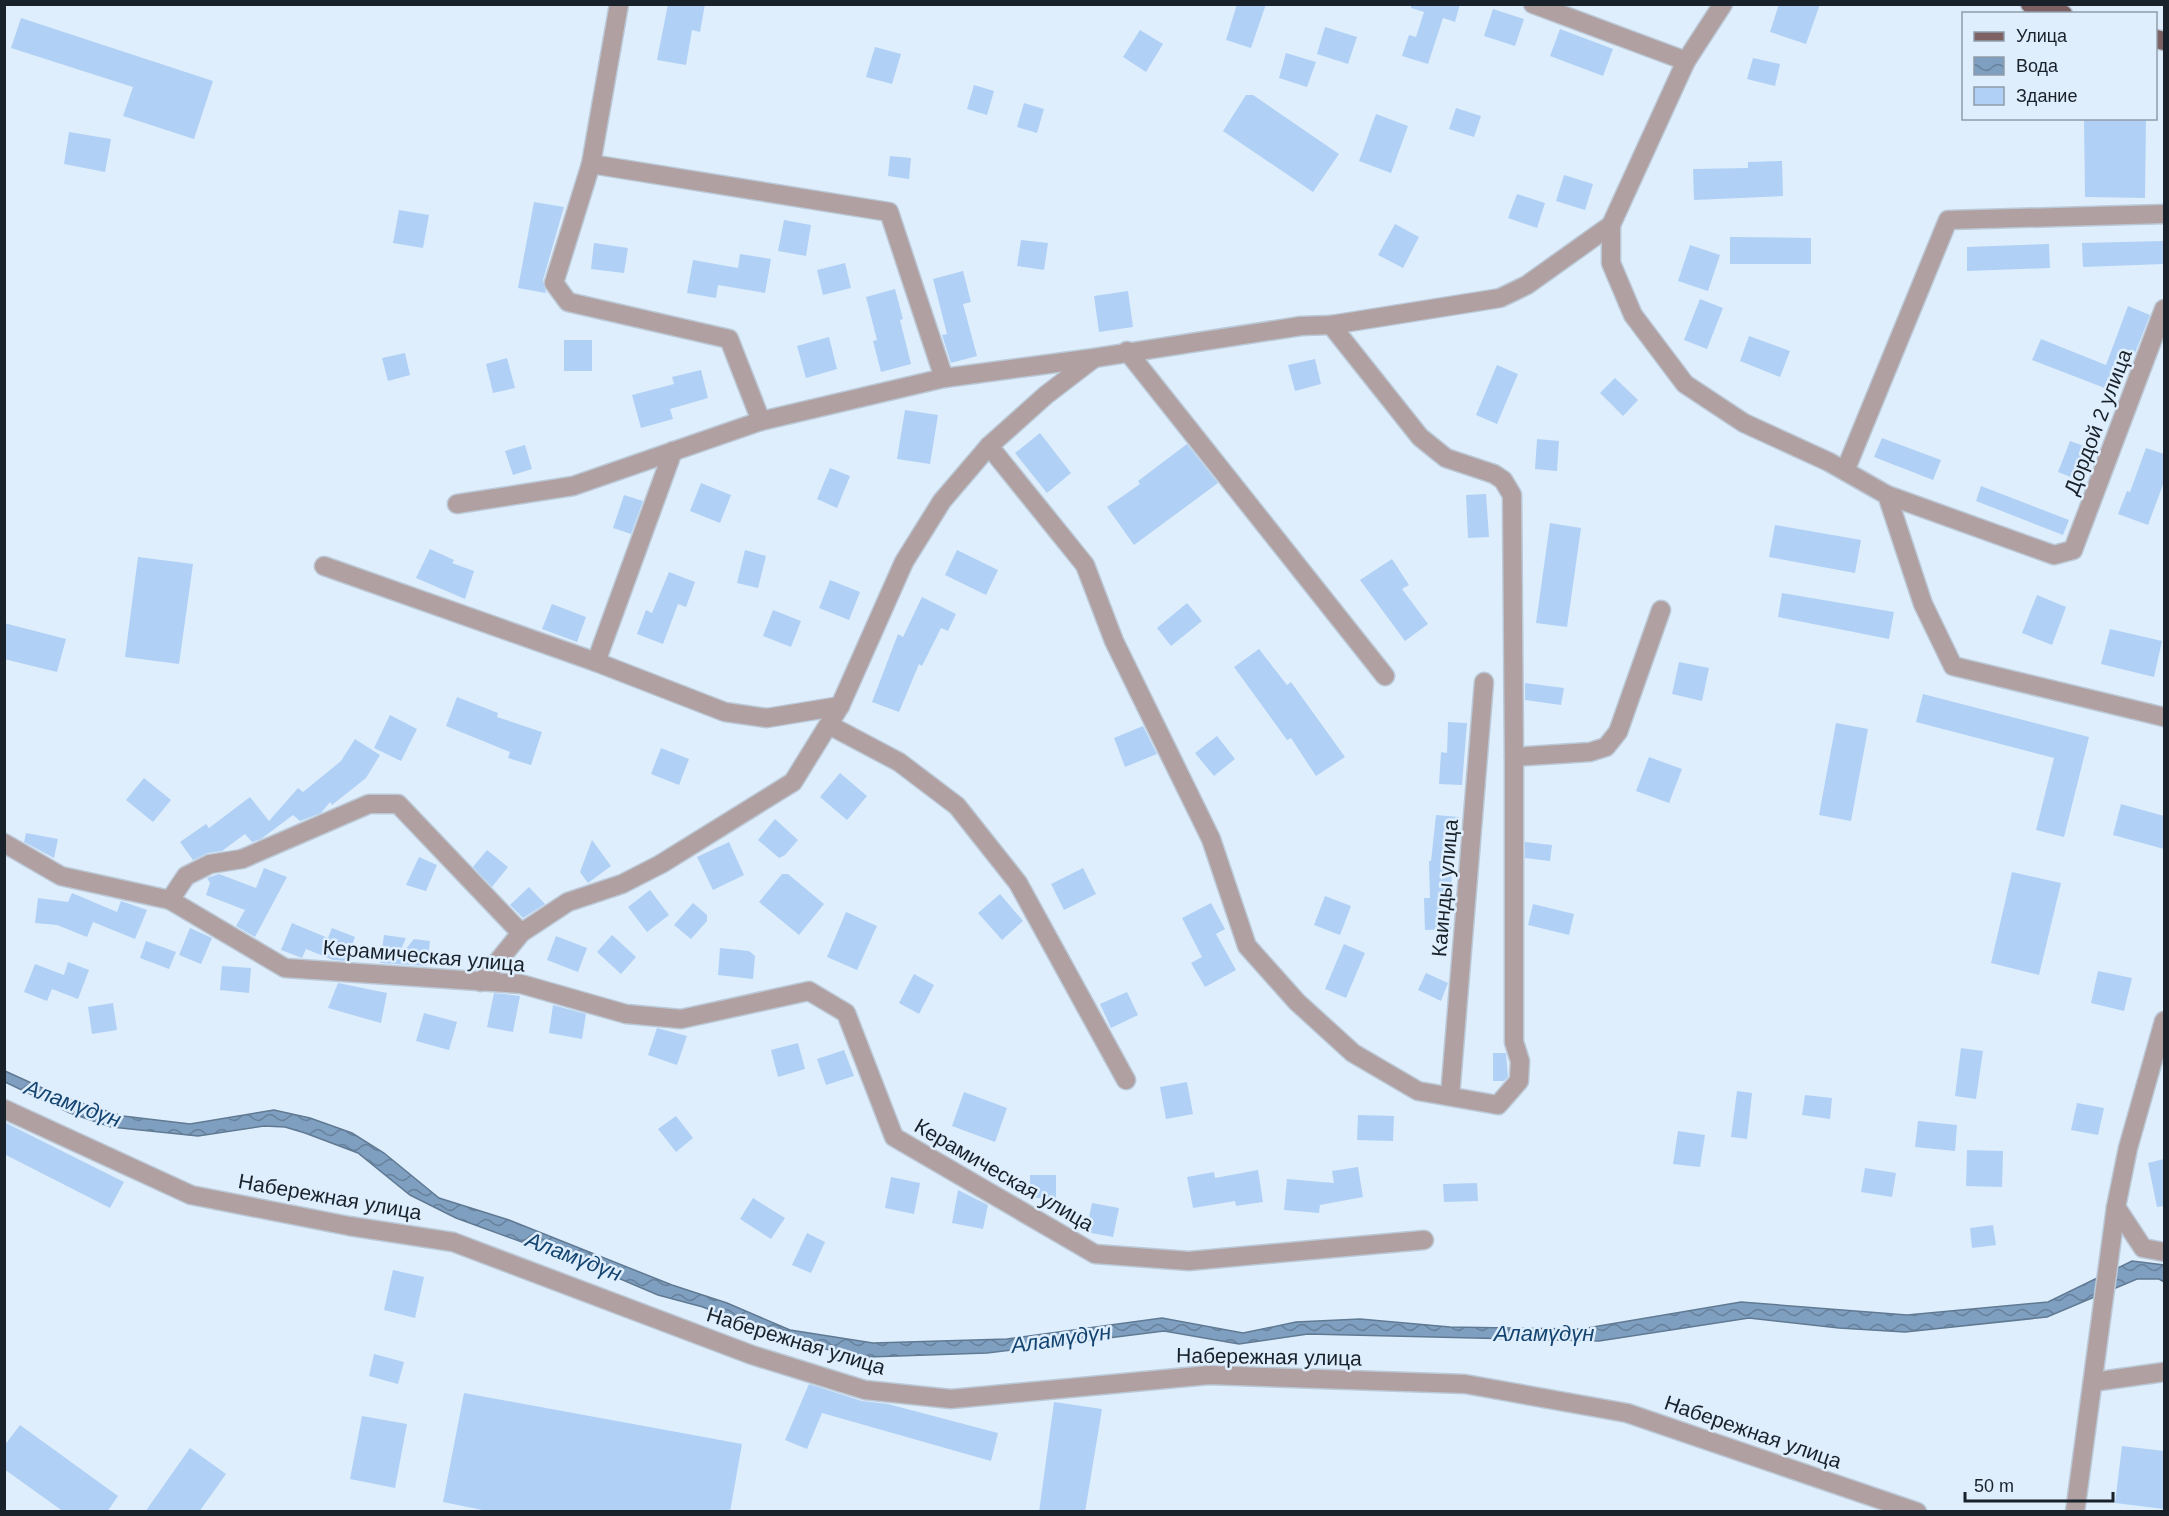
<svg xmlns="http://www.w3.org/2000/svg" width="2169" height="1516" font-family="Helvetica,sans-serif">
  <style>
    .water { fill: url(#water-waves); stroke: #607a93; stroke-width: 1.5 }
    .building { fill: #b0d1f5 }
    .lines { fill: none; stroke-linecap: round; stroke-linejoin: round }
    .minor-casing { stroke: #bbc9d7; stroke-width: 21 }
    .major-casing { stroke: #bbc9d7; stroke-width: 21 }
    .minor { stroke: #b0a0a1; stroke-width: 18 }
    .major { stroke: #7d6163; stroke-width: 18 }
    .labels { text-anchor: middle; stroke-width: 5; stroke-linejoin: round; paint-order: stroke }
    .street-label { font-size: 21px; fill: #19222b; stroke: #dfeefd }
    .water-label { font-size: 22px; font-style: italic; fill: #144470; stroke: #dfeefd }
  </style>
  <defs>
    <pattern id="water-waves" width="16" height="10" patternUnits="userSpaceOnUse" patternTransform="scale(1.5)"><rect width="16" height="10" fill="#7f9fc0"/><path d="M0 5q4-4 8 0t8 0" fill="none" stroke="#67819c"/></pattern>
  </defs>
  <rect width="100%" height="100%" fill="#dfeefd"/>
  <polygon class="water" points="5,1071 62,1097 123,1116 190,1124 274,1110 310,1118 352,1133 384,1153 439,1198 509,1220 672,1285 727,1303 790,1330 873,1343 1007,1339 1162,1318 1243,1333 1296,1322 1360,1319 1450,1327 1581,1329 1741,1302 1907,1315 2048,1302 2132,1261 2164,1265 2164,1282 2159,1279 2137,1279 2047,1317 1905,1332 1839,1328 1749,1318 1599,1341 1308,1334 1239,1344 1164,1331 987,1353 868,1357 788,1342 703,1307 658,1295 604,1272 456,1218 410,1195 358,1153 305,1133 285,1127 264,1126 198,1136 111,1127 70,1113 5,1082"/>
  <g class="building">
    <polygon points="668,4 705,4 700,32 692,30 686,65 657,60"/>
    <polygon points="1237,4 1266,4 1251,48 1226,40"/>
    <polygon points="1411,4 1460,4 1455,22 1443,18 1428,64 1402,56 1409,35 1416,37 1424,12 1411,8"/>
    <polygon points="1779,4 1820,4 1806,44 1770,32"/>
    <polygon points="1493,9 1524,19 1515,46 1484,36"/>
    <polygon points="21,18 213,81 194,139 123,116 133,87 11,48"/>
    <polygon points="1325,27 1357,37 1348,64 1317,54"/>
    <polygon points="1560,29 1613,49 1603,76 1550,56"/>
    <polygon points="1140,30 1163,44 1146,72 1123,57"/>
    <polygon points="875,47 901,54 892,84 866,77"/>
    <polygon points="1286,53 1316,62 1307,87 1279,78"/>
    <polygon points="1753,58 1780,64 1775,86 1747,79"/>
    <polygon points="974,85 994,91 987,115 967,109"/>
    <polygon points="1246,95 1253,95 1339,154 1313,192 1223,131"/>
    <polygon points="1024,103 1044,109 1037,133 1017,127"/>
    <polygon points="1456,108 1481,116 1474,137 1449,129"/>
    <polygon points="1376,114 1408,126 1391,173 1359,161"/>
    <polygon points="2084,118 2146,118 2145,198 2085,197"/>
    <polygon points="69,132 111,139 105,172 64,164"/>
    <polygon points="890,156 911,158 909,179 888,176"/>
    <polygon points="1782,161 1783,196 1694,200 1693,169 1748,168 1748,162"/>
    <polygon points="1564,175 1593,184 1585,210 1556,201"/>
    <polygon points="1517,194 1545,203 1537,228 1508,218"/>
    <polygon points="534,202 564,207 543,280 546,293 518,288"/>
    <polygon points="399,210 429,215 423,248 393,243"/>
    <polygon points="784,220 811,225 806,256 778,251"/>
    <polygon points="1395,224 1419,237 1403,268 1378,255"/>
    <polygon points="1730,237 1811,238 1811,264 1730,264"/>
    <polygon points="1021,240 1048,243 1044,270 1017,266"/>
    <polygon points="2164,241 2164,264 2083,267 2082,243"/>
    <polygon points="594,243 628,248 624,273 591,269"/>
    <polygon points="2049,244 2050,268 1967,271 1967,247"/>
    <polygon points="1690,245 1720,255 1708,291 1678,281"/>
    <polygon points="740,254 771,259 765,293 718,285 716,298 687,293 693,260 738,268"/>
    <polygon points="845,263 851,288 823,295 817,270"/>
    <polygon points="963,271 971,302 963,304 977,356 951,363 942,335 947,334 933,279"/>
    <polygon points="895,289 903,319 900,320 911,364 881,372 873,341 877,340 866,297"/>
    <polygon points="1128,291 1133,327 1099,332 1094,296"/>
    <polygon points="1700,299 1723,308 1707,349 1684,340"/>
    <polygon points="2128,306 2150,315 2135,353 2131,351 2115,392 2032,360 2041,339 2106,365"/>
    <polygon points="1749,336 1790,351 1780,377 1740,361"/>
    <polygon points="829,337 837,369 806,378 797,346"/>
    <rect x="564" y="340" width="28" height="31"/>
    <polygon points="405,353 410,375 388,381 382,358"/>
    <polygon points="507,358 515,388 493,393 486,364"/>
    <polygon points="1315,359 1321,384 1295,391 1288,365"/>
    <polygon points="1497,365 1518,374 1497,424 1476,415"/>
    <polygon points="701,370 708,398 670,409 673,419 641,428 632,395 674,384 672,377"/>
    <polygon points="1615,378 1638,400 1623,416 1600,393"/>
    <polygon points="905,410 938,415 930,464 897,459"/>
    <polygon points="1040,433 1071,473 1047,493 1015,453"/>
    <polygon points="1882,438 1941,460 1933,480 1874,457"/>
    <polygon points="1537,439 1559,441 1557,471 1535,469"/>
    <polygon points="2070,441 2095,450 2083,482 2058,472"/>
    <polygon points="1187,444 1218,483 1134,545 1107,507 1140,484 1138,481"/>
    <polygon points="525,445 532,469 513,475 505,451"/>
    <polygon points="2146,448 2164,454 2164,482 2148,525 2118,514 2127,491 2130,492"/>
    <polygon points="830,468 850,476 837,508 817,499"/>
    <polygon points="701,483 731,495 720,523 690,511"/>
    <polygon points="1981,486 2069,520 2063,535 1976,501"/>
    <polygon points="1486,494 1489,537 1468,538 1466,495"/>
    <polygon points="624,495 643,501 631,534 613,528"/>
    <polygon points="1550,523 1581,528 1567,627 1536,623"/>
    <polygon points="1775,525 1861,540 1855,573 1769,557"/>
    <polygon points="430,549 454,560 452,563 474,571 465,599 416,578"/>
    <polygon points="745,550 766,556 758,588 737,583"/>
    <polygon points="957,550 998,570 986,595 945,575"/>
    <polygon points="138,557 193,564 179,664 125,657"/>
    <polygon points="1392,559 1409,585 1402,589 1428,624 1405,641 1360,580"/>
    <polygon points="669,572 695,582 686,607 678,604 663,644 637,634 646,610 652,613"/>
    <polygon points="830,580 860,592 849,620 819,608"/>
    <polygon points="1782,593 1894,612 1889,639 1778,617"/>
    <polygon points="2037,595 2066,607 2052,645 2022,633"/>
    <polygon points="922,597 956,614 948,631 941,628 922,666 919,664 899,712 872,702 898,634 903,637"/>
    <polygon points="1187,603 1202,621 1171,646 1157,628"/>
    <polygon points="552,604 586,617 577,642 542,629"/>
    <polygon points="773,610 801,621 791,647 763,636"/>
    <polygon points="4,623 66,639 57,672 4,659"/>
    <polygon points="2110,629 2162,641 2154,677 2101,664"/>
    <polygon points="1259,649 1287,685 1291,682 1345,757 1316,776 1291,738 1287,740 1234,667"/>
    <polygon points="1679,662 1709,668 1702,701 1672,694"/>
    <polygon points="1525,683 1564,688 1561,705 1525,700"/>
    <polygon points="1923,694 2089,737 2064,837 2036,830 2054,758 1916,722"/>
    <polygon points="457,697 498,713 497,717 542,732 531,765 508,758 510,752 446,726"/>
    <polygon points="390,715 417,729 401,761 374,748"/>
    <polygon points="1448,722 1467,723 1462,785 1439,784 1441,752 1447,753"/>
    <polygon points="1836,723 1868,729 1851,821 1819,815"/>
    <polygon points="1143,726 1157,754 1125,767 1114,738"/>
    <polygon points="1217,736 1235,759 1214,776 1195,753"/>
    <polygon points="355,739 380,755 366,778 332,805 330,802 321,813 300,821 293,815 261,839 252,842 245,834 222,851 208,853 193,860 180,842 206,824 209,828 250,797 269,821 298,788 303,792 341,761"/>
    <polygon points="661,748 689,759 679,785 651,774"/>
    <polygon points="1649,757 1682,769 1669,803 1636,791"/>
    <polygon points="840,773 867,796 847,820 820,797"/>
    <polygon points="144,778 171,800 153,822 126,800"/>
    <polygon points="2121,804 2164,816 2164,849 2113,835"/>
    <polygon points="1436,815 1459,817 1456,842 1452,841 1451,929 1425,930 1424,898 1430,898 1429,861 1431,861"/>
    <polygon points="775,819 798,840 785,855 779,858 758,840"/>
    <polygon points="26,833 58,839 54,858 24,842"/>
    <polygon points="592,840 611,866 588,883 580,872"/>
    <polygon points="729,842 744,875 713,890 697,857"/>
    <polygon points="1525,842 1552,845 1550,861 1525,858"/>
    <polygon points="487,850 508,867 492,887 473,867"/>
    <polygon points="419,857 437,865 426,891 406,885"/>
    <polygon points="264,868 287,877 255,937 236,926 245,910 206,895 210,883 207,878 219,874 256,888"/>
    <polygon points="1083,868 1096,894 1064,910 1051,884"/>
    <polygon points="2012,872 2061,883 2039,975 1991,963"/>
    <polygon points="782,874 788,874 824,904 799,935 759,902"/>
    <polygon points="529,887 545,904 523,918 510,905"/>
    <polygon points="650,890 669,915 647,932 628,907"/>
    <polygon points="72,893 117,912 121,901 147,910 135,939 93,922 87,937 57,925 35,923 38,898 68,902"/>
    <polygon points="1000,894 1023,921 1002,940 978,913"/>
    <polygon points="1325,896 1351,906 1340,935 1314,925"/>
    <polygon points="693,903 707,915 707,921 691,939 674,925"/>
    <polygon points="1211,903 1225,929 1216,934 1236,970 1205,987 1191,963 1202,957 1182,918"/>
    <polygon points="1533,904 1574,914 1569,935 1528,925"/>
    <polygon points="846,912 877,926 857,970 827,957"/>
    <polygon points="292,923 328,938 332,928 355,937 346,961 333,960 306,949 302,958 281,950"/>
    <polygon points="190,928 212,938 201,964 179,955"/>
    <polygon points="384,935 406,938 396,961 414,939 430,941 427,966 380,963"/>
    <polygon points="612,935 636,957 621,974 597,952"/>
    <polygon points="556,936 587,948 578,972 547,960"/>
    <polygon points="146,941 176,952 169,969 140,958"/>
    <polygon points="1344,944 1365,953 1346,998 1325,989"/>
    <polygon points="720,948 749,951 755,956 753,979 718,975"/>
    <polygon points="68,962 89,970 78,999 52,989 47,1001 24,992 35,964 64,975"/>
    <polygon points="222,966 251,968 249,993 220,990"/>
    <polygon points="2098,971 2132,978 2124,1011 2091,1003"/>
    <polygon points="1426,973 1448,983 1441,1001 1418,990"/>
    <polygon points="914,974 934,985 919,1014 899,1003"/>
    <polygon points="338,983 387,993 381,1023 328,1008"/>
    <polygon points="1127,992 1138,1015 1111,1028 1100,1004"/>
    <polygon points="494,993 520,996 513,1032 487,1027"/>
    <polygon points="113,1003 117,1030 92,1034 88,1007"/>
    <polygon points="553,1005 586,1014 582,1039 549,1033"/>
    <polygon points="424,1013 457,1022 449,1050 416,1041"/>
    <polygon points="657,1028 687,1036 677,1065 648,1055"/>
    <polygon points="798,1043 805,1069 778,1077 771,1050"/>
    <polygon points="1961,1048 1983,1051 1976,1099 1955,1096"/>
    <polygon points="844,1050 854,1076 826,1085 817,1059"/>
    <polygon points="1493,1053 1506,1053 1508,1077 1504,1081 1493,1081"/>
    <polygon points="1187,1082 1193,1114 1166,1119 1160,1087"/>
    <polygon points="1737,1091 1752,1093 1747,1139 1731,1137"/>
    <polygon points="964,1092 1007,1108 995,1142 952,1126"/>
    <polygon points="1805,1095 1832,1098 1830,1119 1802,1115"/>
    <polygon points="2077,1103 2104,1108 2098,1135 2071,1130"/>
    <polygon points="1358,1115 1394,1116 1393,1141 1357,1140"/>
    <polygon points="676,1116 693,1138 676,1152 658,1129"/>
    <polygon points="1918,1121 1957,1125 1955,1151 1915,1147"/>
    <polygon points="4,1122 124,1182 110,1208 4,1154"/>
    <polygon points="1678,1131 1705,1135 1700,1167 1673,1164"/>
    <polygon points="1967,1150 2003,1151 2002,1187 1966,1186"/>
    <polygon points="2164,1159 2164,1206 2157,1207 2148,1163"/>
    <polygon points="1358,1167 1363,1197 1320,1205 1319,1213 1284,1210 1287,1179 1334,1183 1332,1171"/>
    <polygon points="1865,1168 1896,1173 1892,1197 1861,1192"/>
    <polygon points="1258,1170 1263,1202 1236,1206 1235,1201 1193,1208 1187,1177 1214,1172 1215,1178"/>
    <rect x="1030" y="1175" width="26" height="23"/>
    <polygon points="891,1177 920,1183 914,1214 885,1208"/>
    <polygon points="1477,1183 1478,1201 1444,1202 1443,1184"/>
    <polygon points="958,1190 988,1205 983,1229 952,1223"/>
    <polygon points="753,1198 785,1218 771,1239 740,1219"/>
    <polygon points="1092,1203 1119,1208 1113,1237 1086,1232"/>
    <polygon points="1993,1225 1996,1245 1972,1248 1970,1228"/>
    <polygon points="807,1233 825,1242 811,1273 792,1265"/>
    <polygon points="393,1270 424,1277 415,1318 384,1310"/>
    <polygon points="374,1354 404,1362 398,1384 369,1376"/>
    <polygon points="809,1384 862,1401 888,1404 998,1433 991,1461 822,1413 807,1449 785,1440"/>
    <polygon points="464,1393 742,1444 730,1512 492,1512 443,1502"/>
    <polygon points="1054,1402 1102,1409 1085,1512 1039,1512"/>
    <polygon points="362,1416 407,1424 395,1488 350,1479"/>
    <polygon points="20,1425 118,1496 107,1512 64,1512 4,1469 4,1446"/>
    <polygon points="2122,1446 2164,1451 2164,1509 2115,1503"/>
    <polygon points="190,1448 226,1474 199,1512 145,1512"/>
  </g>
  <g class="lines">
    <g class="minor-casing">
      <g id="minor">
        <polyline points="619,4 591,164 554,283 568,302 729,339 761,421"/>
        <polyline points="1533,4 1686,61"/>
        <polyline points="591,164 889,212 944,378"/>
        <polyline points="1611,225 1611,263 1633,315 1685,384 1744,423 1829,462 1887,495 1923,604 1953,666 2164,717"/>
        <polyline points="1331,325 1420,437 1446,458 1494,474 1503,480 1512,495 1514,757"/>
        <polyline points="1127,351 1385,676"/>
        <polyline points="989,446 1085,565 1114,641 1211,839 1247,946 1297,1002 1353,1053 1418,1091 1498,1105 1519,1081 1520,1061 1514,1042 1514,757 1590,752 1606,747 1618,732 1661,610"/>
        <polyline points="1845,471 1948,220 2164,214"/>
        <polyline points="1887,495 2054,555 2073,550 2164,309"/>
        <polyline points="457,504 573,486 761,421 944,378 1094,358 1301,326 1331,325 1500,298 1527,285 1611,225 1686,61 1723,4"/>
        <polyline points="324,566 596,662 725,712 767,718 840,706"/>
        <polyline points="596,662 673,451"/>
        <polyline points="829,725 899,762 957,806 1018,883 1126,1080"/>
        <polyline points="4,843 61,876 170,900 285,968 521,984 626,1014 681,1019 809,991 846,1013 894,1137 1095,1254 1189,1261 1424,1240"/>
        <polyline points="170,900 186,876 210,864 242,859 369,804 398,804 521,933"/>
        <polyline points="481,982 521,933 568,902 622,884 661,864 793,782 840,706 904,562 942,501 989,446 1046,395 1093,359"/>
        <polyline points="1450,1096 1484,682"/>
        <polyline points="4,1109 191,1195 349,1226 453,1242 752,1355 865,1390 951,1399 1209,1375 1465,1384 1627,1413 1917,1512"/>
        <polyline points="2116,1207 2143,1248 2164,1252"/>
        <polyline points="2093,1382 2164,1372"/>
        <polyline points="2075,1512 2116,1207 2128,1148 2164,1021"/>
      </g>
    </g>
    <g class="major-casing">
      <g id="major">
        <polyline points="2030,4 2063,14"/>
        <polyline points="2156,39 2164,41"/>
      </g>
    </g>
    <use href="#minor" class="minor"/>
    <use href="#major" class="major"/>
  </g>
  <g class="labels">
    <g class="street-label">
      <text transform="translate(2098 422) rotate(-69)" y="7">Дордой 2 улица</text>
      <text transform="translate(1445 888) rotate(-85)" y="7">Каинды улица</text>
      <text transform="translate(424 956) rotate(5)" y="7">Керамическая улица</text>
      <text transform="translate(1004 1175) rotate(30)" y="7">Керамическая улица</text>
      <text transform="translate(330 1197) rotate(10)" y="7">Набережная улица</text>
      <text transform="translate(796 1341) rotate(17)" y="7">Набережная улица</text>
      <text transform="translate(1269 1357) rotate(1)" y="7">Набережная улица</text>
      <text transform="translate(1753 1432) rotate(19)" y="7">Набережная улица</text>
    </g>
    <g class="water-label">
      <text transform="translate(73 1103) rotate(20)" y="8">Аламүдүн</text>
      <text transform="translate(574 1256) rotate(21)" y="8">Аламүдүн</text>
      <text x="1544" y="1341">Аламүдүн</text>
      <text transform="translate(1061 1338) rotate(-8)" y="8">Аламүдүн</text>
    </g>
  </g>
  <rect width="2169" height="1516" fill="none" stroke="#19222b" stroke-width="12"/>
  <rect x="1962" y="12" width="195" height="108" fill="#dfeefd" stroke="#909ca9" stroke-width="1.5"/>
  <rect x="1974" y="32" width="30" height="9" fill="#7d6163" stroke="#909ca9" stroke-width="1.5"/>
  <text x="2016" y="42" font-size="18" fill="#19222b">Улица</text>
  <rect x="1974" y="57" width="30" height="18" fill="url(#water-waves)" stroke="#909ca9" stroke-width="1.5"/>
  <text x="2016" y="72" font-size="18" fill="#19222b">Вода</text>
  <rect x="1974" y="87" width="30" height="18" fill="#b0d1f5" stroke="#909ca9" stroke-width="1.5"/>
  <text x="2016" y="102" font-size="18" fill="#19222b">Здание</text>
  <path d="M1965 1492v9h148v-9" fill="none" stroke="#19222b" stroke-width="3"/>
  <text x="1974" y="1492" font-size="18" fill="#19222b" stroke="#dfeefd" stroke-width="4.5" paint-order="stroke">50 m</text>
</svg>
